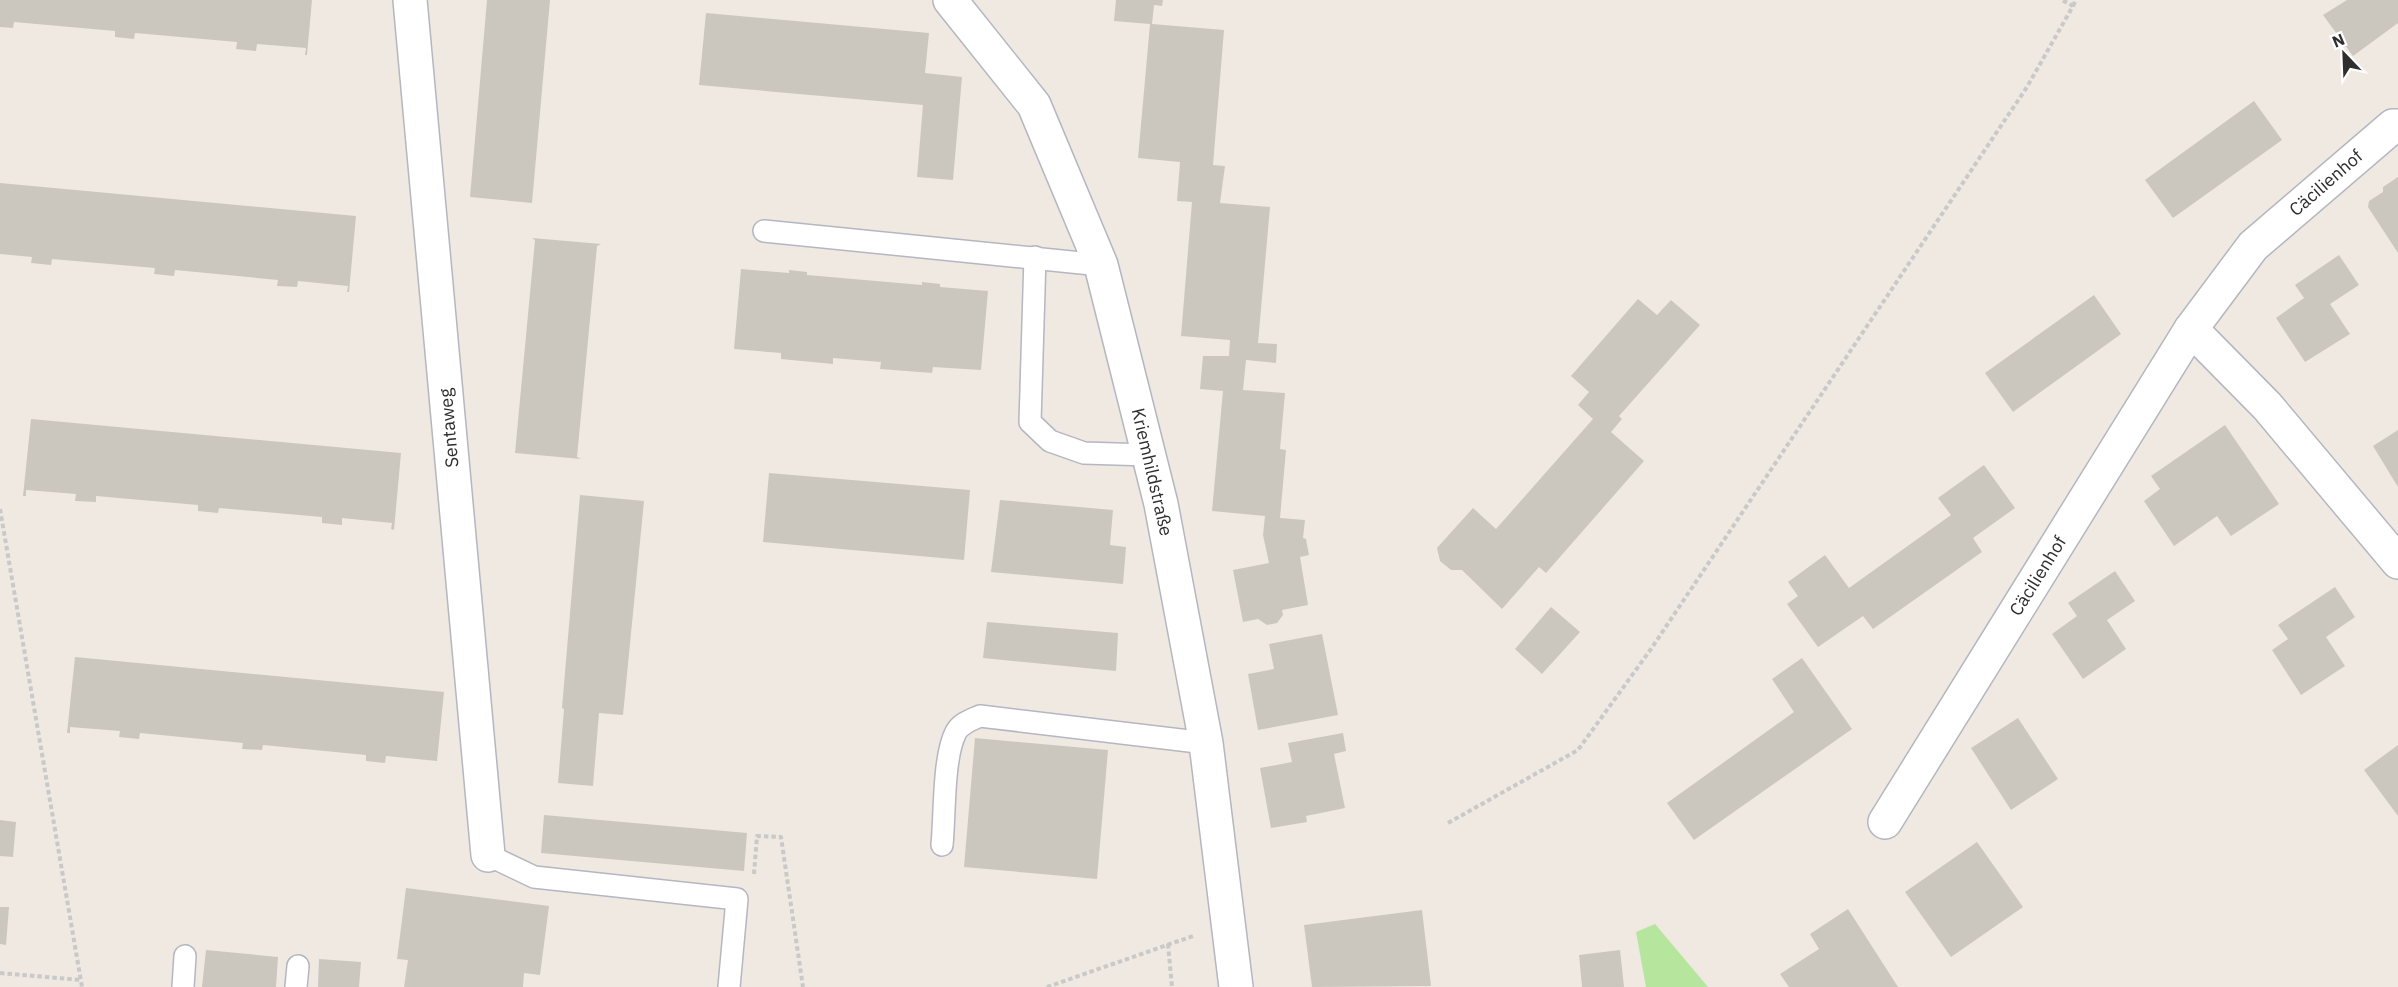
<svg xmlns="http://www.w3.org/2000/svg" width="2398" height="987" font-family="'IBM Plex Sans',sans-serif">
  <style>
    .green { fill: #b6e59e }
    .building { fill: #cbc7bf }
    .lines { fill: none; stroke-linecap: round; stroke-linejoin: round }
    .service-casing { stroke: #b4b7c1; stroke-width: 24 }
    .minor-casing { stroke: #b4b7c1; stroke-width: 36 }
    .path { stroke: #c9c9c9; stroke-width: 4; stroke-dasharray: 4.5 3; stroke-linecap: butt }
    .service { stroke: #fff; stroke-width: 21 }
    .minor { stroke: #fff; stroke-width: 33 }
    .labels { text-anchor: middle; stroke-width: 4.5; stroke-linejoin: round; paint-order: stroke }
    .street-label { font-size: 18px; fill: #2e2e2e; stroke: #fff }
  </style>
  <rect width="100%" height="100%" fill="#efe9e1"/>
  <polygon class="green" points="1655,924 1708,987 1646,987 1636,932"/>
  <g class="building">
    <polygon points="0,0 312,0 307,55 305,55 306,48 257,44 256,51 236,49 237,42 135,33 134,39 115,37 115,31 14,22 13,28 0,27"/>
    <polygon points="487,0 550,0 532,203 470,197"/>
    <polygon points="1116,0 1163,0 1162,6 1154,5 1152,24 1224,30 1213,165 1225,166 1220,203 1270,207 1258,343 1277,344 1276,363 1246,360 1243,390 1285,393 1280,449 1286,450 1280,518 1305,520 1303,538 1306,539 1309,555 1300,557 1308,605 1282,610 1283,615 1277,623 1267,625 1258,619 1243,622 1233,570 1269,563 1263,535 1265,516 1212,511 1223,391 1200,389 1203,356 1229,356 1230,340 1181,336 1192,202 1177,201 1180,162 1138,158 1150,24 1114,21"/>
    <polygon points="2347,0 2398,0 2398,23 2353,56 2323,15"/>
    <polygon points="706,13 929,33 925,73 962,77 953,180 917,177 923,105 699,85"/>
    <polygon points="2254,101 2282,140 2173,218 2145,180"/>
    <polygon points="2398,177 2398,253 2368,207 2369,201 2383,192 2383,187"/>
    <polygon points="0,183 356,216 349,292 347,292 348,286 298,281 297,287 277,286 278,280 175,270 174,276 154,274 155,268 52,259 51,265 31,263 32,257 0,254"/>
    <polygon points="532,238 601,244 597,246 589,330 577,457 581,459 515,453 535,240"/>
    <polygon points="2339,255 2359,285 2330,304 2350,334 2305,362 2276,318 2304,298 2295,285"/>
    <polygon points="741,269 789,273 789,270 807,272 807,275 922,285 922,282 940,284 940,287 988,291 981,370 933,367 932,373 880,369 881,362 833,358 833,364 781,359 781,353 734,349"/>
    <polygon points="2094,295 2121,334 2013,412 1985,373"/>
    <polygon points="1638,299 1657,315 1671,300 1700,325 1619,416 1622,419 1611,432 1644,461 1546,573 1539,567 1502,609 1462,570 1451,570 1440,561 1437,548 1473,508 1496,529 1593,419 1578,405 1589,392 1571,376"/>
    <polygon points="31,419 401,453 394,530 391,529 392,523 342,518 342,525 322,523 322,517 219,508 218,513 198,511 198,505 96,496 96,502 75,501 76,494 26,490 26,496 23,496"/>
    <polygon points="2225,425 2279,504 2231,536 2217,516 2174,546 2144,501 2160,489 2151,476"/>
    <polygon points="2398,430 2398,487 2373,446"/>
    <polygon points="1984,465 2015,508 1973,538 1982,552 1873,629 1863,616 1818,647 1787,604 1798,596 1788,582 1825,555 1849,588 1951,515 1938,498"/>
    <polygon points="769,473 970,490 964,560 763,542"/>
    <polygon points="580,495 644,501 623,715 599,713 593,786 558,783 564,709 562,708"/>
    <polygon points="1000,500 1113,510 1110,545 1126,547 1123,584 991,572"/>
    <polygon points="2115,571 2135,601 2107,620 2126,649 2083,679 2052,634 2077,616 2068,603"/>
    <polygon points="2335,587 2355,617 2326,637 2345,666 2301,695 2272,650 2288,639 2278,625"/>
    <polygon points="1551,607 1580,632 1542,674 1515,649"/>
    <polygon points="987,622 1118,633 1116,671 983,658"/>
    <polygon points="1322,634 1338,715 1258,730 1248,674 1274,669 1269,644"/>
    <polygon points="75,657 444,692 437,761 386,756 385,763 366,761 366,755 263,745 262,750 242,749 243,743 140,733 139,739 119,737 120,731 70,727 70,733 67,733"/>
    <polygon points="1802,658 1852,729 1694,840 1667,803 1794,712 1772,679"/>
    <polygon points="2018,718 2058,779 2011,810 1971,748"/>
    <polygon points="1343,733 1346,751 1334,754 1345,808 1306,816 1307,822 1271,828 1260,768 1292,762 1288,743"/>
    <polygon points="975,738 1108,750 1097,879 964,867"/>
    <polygon points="2398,745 2398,816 2364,770"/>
    <polygon points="544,815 747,833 744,871 541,853"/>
    <polygon points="0,820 16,822 13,857 0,856"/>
    <polygon points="1977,842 2023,907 1951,957 1905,892"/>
    <polygon points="406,888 549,906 540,975 524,973 523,987 404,987 408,960 397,959"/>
    <polygon points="0,907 9,907 6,945 0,944"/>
    <polygon points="1848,909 1898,987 1789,987 1780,974 1819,949 1810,934"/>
    <polygon points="1422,910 1431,986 1312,987 1304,925"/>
    <polygon points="206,950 278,957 276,987 202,987"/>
    <polygon points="1620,950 1624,987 1582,987 1579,955"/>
    <polygon points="319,959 361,962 359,987 318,987"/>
  </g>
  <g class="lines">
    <g class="service-casing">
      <g id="service">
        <polyline points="764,231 1101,265"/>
        <polyline points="1035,257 1030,422 1050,441 1084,453 1148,455"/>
        <path d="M942,845C945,815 943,756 956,732C961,723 971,720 980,716L1206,743"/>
        <polyline points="488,855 534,877 737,899 729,987"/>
        <polyline points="183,987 185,956"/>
        <polyline points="296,987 298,966"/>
      </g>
    </g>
    <g class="minor-casing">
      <g id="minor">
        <polyline points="410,0 488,855"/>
        <polyline points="950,0 1034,105 1101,265 1161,504 1206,743 1236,987"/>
        <polyline points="2191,329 2267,406 2398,562"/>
        <polyline points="1885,822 2191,329 2253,246 2393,126 2398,126"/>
      </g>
    </g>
    <g class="path">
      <polyline points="2073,6 2076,0"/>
      <polyline points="0,509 82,987"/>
      <polyline points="1448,823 1578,750 1651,649 2027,87 2073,6 2062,0"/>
      <polyline points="754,874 757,836 781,837 803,987"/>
      <polyline points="1168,944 1172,987"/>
      <polyline points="0,973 81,980"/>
      <polyline points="1047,987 1193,936"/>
    </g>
    <use href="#service" class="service"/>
    <use href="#minor" class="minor"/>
  </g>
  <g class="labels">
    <g class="street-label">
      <text transform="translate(2326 183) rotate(-41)" y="6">Cäcilienhof</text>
      <text transform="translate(449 428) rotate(-95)" y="6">Sentaweg</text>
      <text transform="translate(1152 472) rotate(77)" y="6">Kriemhildstraße</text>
      <text transform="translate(2038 576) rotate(-58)" y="6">Cäcilienhof</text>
    </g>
  </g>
  <g transform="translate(2344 54) rotate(337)" stroke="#ffffff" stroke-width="4.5" paint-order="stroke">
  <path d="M0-4.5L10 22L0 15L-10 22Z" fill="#2e2e2e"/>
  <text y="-9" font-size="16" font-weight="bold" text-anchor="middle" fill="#2e2e2e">N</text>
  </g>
</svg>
